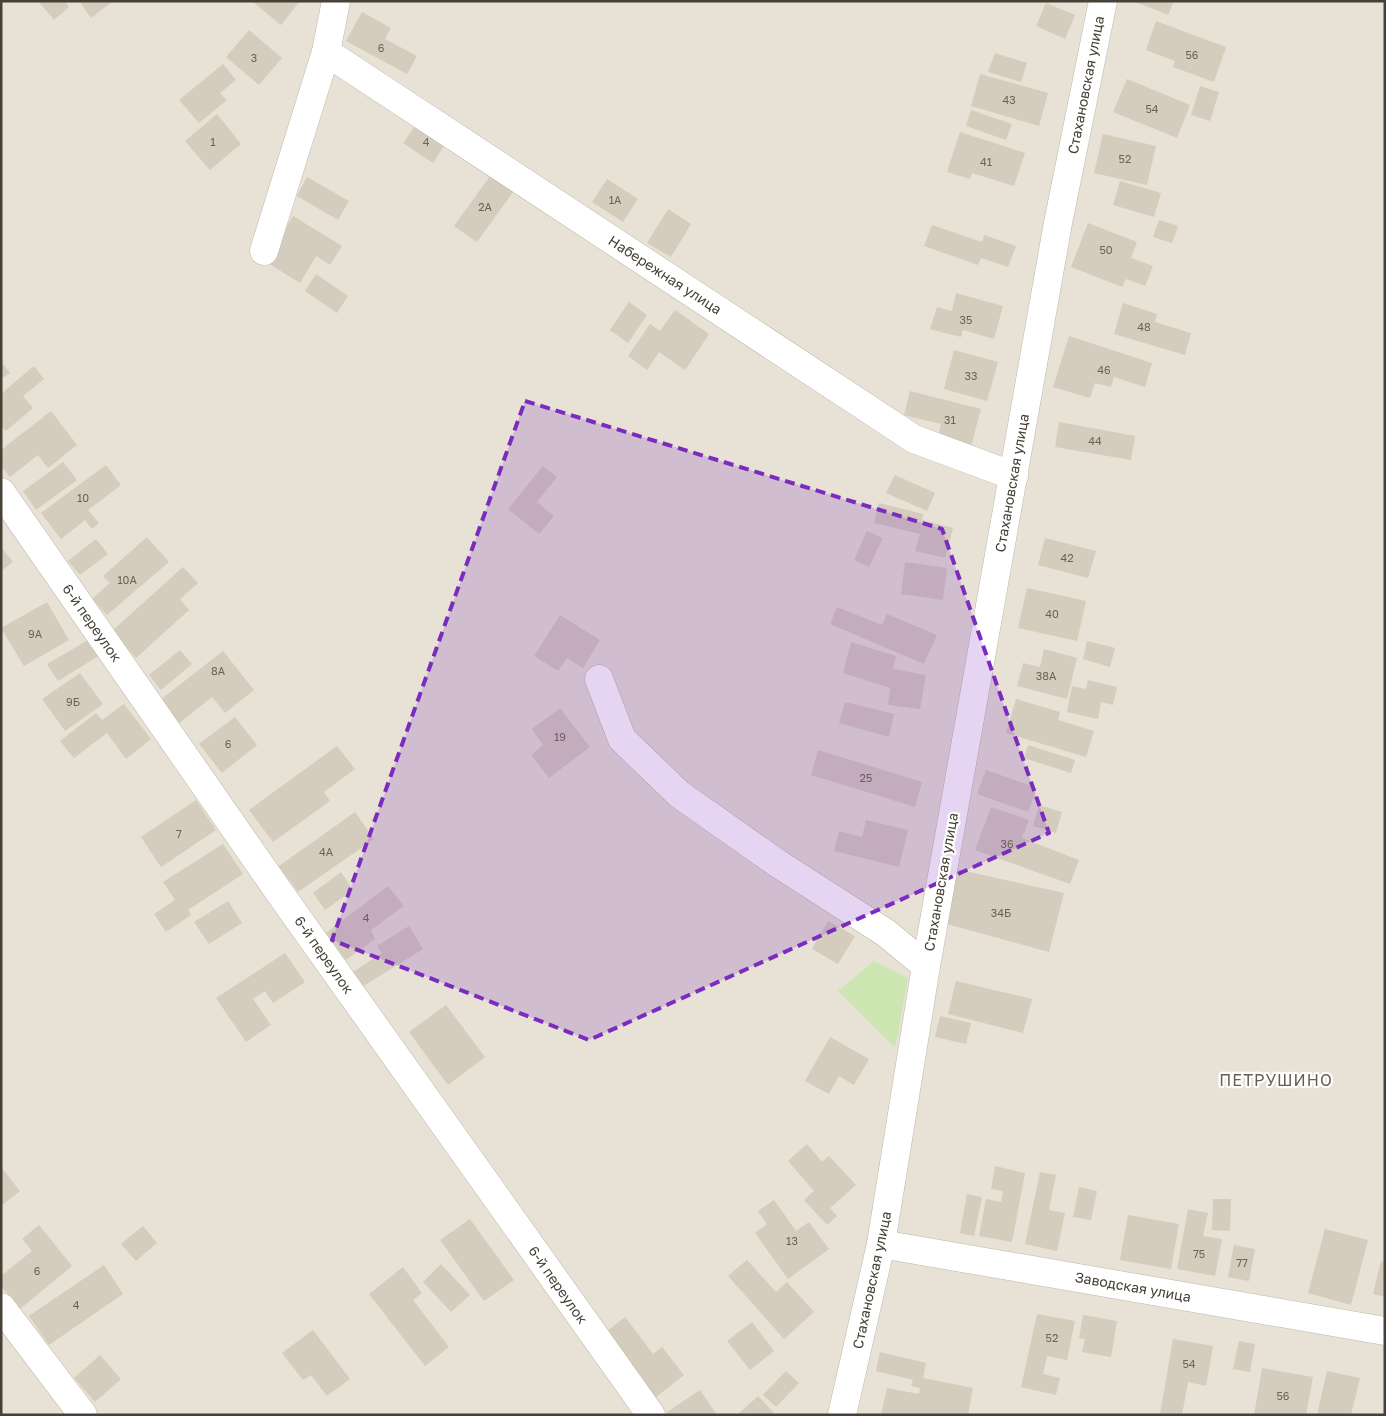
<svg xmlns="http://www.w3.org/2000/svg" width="1386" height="1416" font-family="'Golos Text',sans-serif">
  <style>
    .residential { fill: #e7e2d5 }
    .green { fill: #cce6b1 }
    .building { fill: #d4ccbd }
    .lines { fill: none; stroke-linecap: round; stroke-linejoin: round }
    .minor-casing { stroke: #beb8aa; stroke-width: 29 }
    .minor { stroke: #fff; stroke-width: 28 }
    .marked { fill: #7b2cbf; fill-opacity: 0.2; stroke: #7b2cbf; stroke-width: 4; stroke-dasharray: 10 6; stroke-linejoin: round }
    .labels { text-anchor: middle; stroke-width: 4.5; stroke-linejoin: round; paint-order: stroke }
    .number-label { font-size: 11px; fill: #6a6358 }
    .street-label { font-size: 14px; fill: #464036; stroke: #fff }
    .quarter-label { font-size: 16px; letter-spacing: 1px; fill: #685f4e; stroke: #fff }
  </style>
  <rect width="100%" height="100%" fill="#f3f0e7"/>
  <rect class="residential" x="1" y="1" width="1384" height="1414"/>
  <polygon class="green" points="874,961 908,978 895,1048 838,991"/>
  <g class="building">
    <polygon points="38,1 65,1 69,7 54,20"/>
    <polygon points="79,1 113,1 91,18"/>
    <polygon points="252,1 300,1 281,25"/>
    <polygon points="1133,1 1174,1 1168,15"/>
    <polygon points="1046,3 1075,15 1065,39 1036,26"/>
    <polygon points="362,12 391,28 385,39 417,56 407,74 346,41"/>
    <polygon points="1156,21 1226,47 1214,82 1173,67 1175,61 1146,50"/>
    <polygon points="249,30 282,58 259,85 226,57"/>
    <polygon points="995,53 1027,63 1021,82 988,72"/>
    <polygon points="223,64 236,80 220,93 227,100 199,123 179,100"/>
    <polygon points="980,74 1048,93 1039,126 971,106"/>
    <polygon points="1127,79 1190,105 1177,138 1113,112"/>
    <polygon points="1200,86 1219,92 1210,121 1191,115"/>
    <polygon points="971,110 1012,124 1006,140 966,126"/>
    <polygon points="217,114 241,144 210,170 185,141"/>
    <polygon points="419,120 448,140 433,163 403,143"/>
    <polygon points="960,132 1025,153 1014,186 972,173 970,179 947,172"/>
    <polygon points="1103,134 1156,146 1147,185 1094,173"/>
    <polygon points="493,172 516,188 477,242 454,226"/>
    <polygon points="307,177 349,201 338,220 297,196"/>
    <polygon points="607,179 638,199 623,222 592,202"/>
    <polygon points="1120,181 1161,193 1154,217 1113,205"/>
    <polygon points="668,209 691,224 671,257 647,243"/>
    <polygon points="293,216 342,246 330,265 316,256 300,283 266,262"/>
    <polygon points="1159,220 1178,226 1172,243 1153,237"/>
    <polygon points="1088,223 1137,242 1131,258 1153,266 1145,286 1126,279 1122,287 1071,267"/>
    <polygon points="932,225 982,242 984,235 1016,246 1008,267 981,258 978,265 924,246"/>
    <polygon points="316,274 348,296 337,313 305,291"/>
    <polygon points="956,293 1003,306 994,339 963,330 961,337 930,329 937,307 952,311"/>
    <polygon points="629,302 647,315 628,343 610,330"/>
    <polygon points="1123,303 1157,314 1155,322 1191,333 1185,355 1114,334"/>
    <polygon points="675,310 709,334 685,370 659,352 647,370 628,356 650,324 660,331"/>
    <polygon points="1069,336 1152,363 1145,387 1114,377 1111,387 1095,383 1090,398 1053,387"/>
    <polygon points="954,350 998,362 987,401 944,389"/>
    <polygon points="1,361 10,373 1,379"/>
    <polygon points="34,366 44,379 23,396 33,408 6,431 1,426 1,394"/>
    <polygon points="910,391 981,409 971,446 938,437 941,424 904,415"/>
    <polygon points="51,411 77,445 48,468 38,455 10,477 1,466 1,450"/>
    <polygon points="1059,422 1135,436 1131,460 1055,447"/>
    <polygon points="63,462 77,480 36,510 23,491"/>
    <polygon points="106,465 121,485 88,510 99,523 92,529 85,520 61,539 41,513"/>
    <polygon points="543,466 557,477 537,502 554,516 539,534 508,509"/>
    <polygon points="895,475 935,493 927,511 886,493"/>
    <polygon points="879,503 923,514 922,520 953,528 945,558 915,551 920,534 874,523"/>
    <polygon points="867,531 883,538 869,567 854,560"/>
    <polygon points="147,537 169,562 107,615 92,599 110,583 103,576"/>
    <polygon points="1045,538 1096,551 1088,578 1038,565"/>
    <polygon points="96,539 108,554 80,575 68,561"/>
    <polygon points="1,547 13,562 1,571"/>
    <polygon points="905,562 947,568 943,600 901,594"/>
    <polygon points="183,567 198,583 180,599 189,610 136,658 112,631"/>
    <polygon points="1027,588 1086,601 1077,641 1018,628"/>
    <polygon points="47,602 69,640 24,666 1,628"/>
    <polygon points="837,607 882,625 887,614 937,635 924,664 830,624"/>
    <polygon points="560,615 600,640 583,668 567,658 558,671 534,656"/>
    <polygon points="90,639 100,655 58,681 47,664"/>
    <polygon points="1087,641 1115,648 1110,667 1083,659"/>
    <polygon points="851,642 896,656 893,669 926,675 920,709 888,705 890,688 843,673"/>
    <polygon points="1044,649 1077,658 1067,699 1017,686 1023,663 1040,667"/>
    <polygon points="180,650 192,664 161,690 149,675"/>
    <polygon points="223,651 254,690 225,713 212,697 177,725 159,701"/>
    <polygon points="80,673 103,704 65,731 42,699"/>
    <polygon points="1088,680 1117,687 1113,705 1101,702 1098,719 1067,712 1072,686 1086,689"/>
    <polygon points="1016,699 1060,712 1058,720 1094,731 1086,757 1006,733"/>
    <polygon points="845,702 894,714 889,737 839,723"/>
    <polygon points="124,704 151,739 126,759 107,733 74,758 60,741 96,713 102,720"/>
    <polygon points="560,708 590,747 549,778 531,755 543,745 532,729"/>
    <polygon points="235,717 257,745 222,773 199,744"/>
    <polygon points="1028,745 1075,760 1071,773 1024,758"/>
    <polygon points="337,746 355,769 324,792 330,801 273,842 249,810"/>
    <polygon points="818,750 922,782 915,807 811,775"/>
    <polygon points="986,770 1037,788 1028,812 977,794"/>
    <polygon points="196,800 216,830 161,867 141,837"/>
    <polygon points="1039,805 1062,812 1056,833 1033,826"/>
    <polygon points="991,807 1029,820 1022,838 1079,860 1070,884 975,850"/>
    <polygon points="355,812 374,839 298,892 279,866"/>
    <polygon points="866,820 908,830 899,867 834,851 839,831 862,837"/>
    <polygon points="223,844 243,874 188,910 191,915 166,932 154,914 175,900 163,882"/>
    <polygon points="951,868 1064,893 1049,952 943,923"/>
    <polygon points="341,872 353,890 325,910 313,893"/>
    <polygon points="388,886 404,906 371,930 375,939 346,960 326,933"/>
    <polygon points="228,901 242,923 209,944 194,922"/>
    <polygon points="828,921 855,936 838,964 812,949"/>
    <polygon points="409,926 423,949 362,987 353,972 382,953 377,946"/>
    <polygon points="285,953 305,982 273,1003 265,991 253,999 271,1025 246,1042 216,998"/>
    <polygon points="956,981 1032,999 1023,1033 948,1014"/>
    <polygon points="446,1005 485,1057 448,1085 409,1032"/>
    <polygon points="940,1016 971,1023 966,1044 935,1037"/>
    <polygon points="830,1037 869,1059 854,1085 839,1076 829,1094 805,1081"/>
    <polygon points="807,1144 822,1162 829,1156 856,1185 830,1208 837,1216 827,1225 804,1200 814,1191 788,1161"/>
    <polygon points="995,1166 1025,1173 1012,1242 979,1236 986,1199 1001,1202 1003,1191 991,1189"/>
    <polygon points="1,1167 20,1191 1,1206"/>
    <polygon points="1040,1172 1056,1175 1049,1210 1065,1213 1057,1251 1025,1244"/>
    <polygon points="1079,1187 1097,1191 1091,1220 1073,1217"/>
    <polygon points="967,1194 982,1197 974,1236 960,1233"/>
    <polygon points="1213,1199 1231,1199 1230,1231 1212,1230"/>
    <polygon points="774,1200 796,1231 809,1222 829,1249 788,1279 755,1233 767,1224 758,1211"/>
    <polygon points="1188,1209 1208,1213 1203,1236 1222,1239 1215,1276 1177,1269"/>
    <polygon points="1128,1215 1179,1224 1171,1269 1120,1260"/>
    <polygon points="470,1219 514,1280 484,1301 440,1240"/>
    <polygon points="39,1225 72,1266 20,1309 1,1286 1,1276 32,1251 22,1239"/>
    <polygon points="143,1226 157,1243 136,1261 121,1244"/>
    <polygon points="1325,1229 1368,1240 1351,1305 1308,1293"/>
    <polygon points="1234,1245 1255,1249 1249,1281 1228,1277"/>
    <polygon points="747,1260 776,1292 787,1282 814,1312 784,1339 728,1276"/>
    <polygon points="1381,1261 1385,1262 1385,1297 1373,1294"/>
    <polygon points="441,1264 470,1295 451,1312 423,1282"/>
    <polygon points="104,1265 123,1294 49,1345 29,1316"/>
    <polygon points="403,1267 422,1293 413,1300 449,1347 425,1366 369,1294"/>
    <polygon points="1037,1314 1075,1321 1067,1360 1047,1356 1043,1374 1060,1378 1056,1395 1021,1387"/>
    <polygon points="1083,1315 1117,1321 1111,1357 1082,1352 1085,1339 1079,1338"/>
    <polygon points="625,1317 653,1354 662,1347 684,1375 656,1397 606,1332"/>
    <polygon points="752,1322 774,1351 750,1370 727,1341"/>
    <polygon points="313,1330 350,1379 327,1396 311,1375 303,1380 282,1353"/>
    <polygon points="1173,1339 1213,1346 1206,1386 1188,1382 1182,1415 1162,1415 1160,1414"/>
    <polygon points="1239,1341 1255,1344 1250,1372 1233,1369"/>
    <polygon points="880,1352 926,1363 923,1378 973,1388 968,1415 881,1414 887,1388 919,1394 920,1388 911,1386 913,1380 876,1371"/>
    <polygon points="100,1355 121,1379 95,1402 74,1378"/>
    <polygon points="1262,1368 1313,1377 1306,1415 1254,1415"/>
    <polygon points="786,1371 799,1383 776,1407 763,1395"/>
    <polygon points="1327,1371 1360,1378 1351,1415 1317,1415"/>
    <polygon points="700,1390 717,1415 668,1415 667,1412"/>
    <polygon points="758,1396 776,1415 737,1415"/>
  </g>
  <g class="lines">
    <g class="minor-casing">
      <g id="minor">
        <polyline points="326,52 914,439 1014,476"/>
        <polyline points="264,251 326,52 336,1"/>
        <polyline points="1,492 279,892 651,1415"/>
        <polyline points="599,679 622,739 679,794 777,863 886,933 926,966"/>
        <polyline points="881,1244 1385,1331"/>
        <polyline points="1,1307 83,1415"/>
        <polyline points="842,1415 881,1244 926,966 1058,223 1103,1"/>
      </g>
    </g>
    <use href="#minor" class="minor"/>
  </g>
  <path class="marked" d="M525,401L942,529L1049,833L589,1040L332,940Z"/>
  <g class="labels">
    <g class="number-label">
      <text x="381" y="52">6</text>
      <text x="1192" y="59">56</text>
      <text x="254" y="62">3</text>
      <text x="1009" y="104">43</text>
      <text x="1152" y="113">54</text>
      <text x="213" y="146">1</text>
      <text x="426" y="146">4</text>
      <text x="1125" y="163">52</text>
      <text x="986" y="166">41</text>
      <text x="615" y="204">1А</text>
      <text x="485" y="211">2А</text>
      <text x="1106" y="254">50</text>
      <text x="966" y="324">35</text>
      <text x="1144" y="331">48</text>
      <text x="1104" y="374">46</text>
      <text x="971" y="380">33</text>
      <text x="950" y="424">31</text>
      <text x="1095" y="445">44</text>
      <text x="83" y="502">10</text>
      <text x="1067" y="562">42</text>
      <text x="127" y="584">10А</text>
      <text x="1052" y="618">40</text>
      <text x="35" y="638">9А</text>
      <text x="218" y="675">8А</text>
      <text x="1046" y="680">38А</text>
      <text x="73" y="706">9Б</text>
      <text x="560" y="741">19</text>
      <text x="228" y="748">6</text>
      <text x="866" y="782">25</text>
      <text x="179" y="838">7</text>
      <text x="1007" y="848">36</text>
      <text x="326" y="856">4А</text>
      <text x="1001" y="917">34Б</text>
      <text x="366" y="922">4</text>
      <text x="792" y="1245">13</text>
      <text x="1199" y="1258">75</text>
      <text x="1242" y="1267">77</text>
      <text x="37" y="1275">6</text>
      <text x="76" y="1309">4</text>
      <text x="1052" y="1342">52</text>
      <text x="1189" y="1368">54</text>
      <text x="1283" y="1400">56</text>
    </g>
    <g class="street-label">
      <text transform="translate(1086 85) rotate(-79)" y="5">Стахановская улица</text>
      <text transform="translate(665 275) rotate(33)" y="5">Набережная улица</text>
      <text transform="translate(1012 483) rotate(-80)" y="5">Стахановская улица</text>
      <text transform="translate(92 623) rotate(55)" y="5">6-й переулок</text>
      <text transform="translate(941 882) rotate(-80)" y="5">Стахановская улица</text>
      <text transform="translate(324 955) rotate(55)" y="5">6-й переулок</text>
      <text transform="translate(872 1280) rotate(-78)" y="5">Стахановская улица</text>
      <text transform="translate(558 1285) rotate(55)" y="5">6-й переулок</text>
      <text transform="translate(1133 1287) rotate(10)" y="5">Заводская улица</text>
    </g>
    <g class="quarter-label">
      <text x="1276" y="1086">ПЕТРУШИНО</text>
    </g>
  </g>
  <rect width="1386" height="1416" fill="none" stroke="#464036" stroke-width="5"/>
</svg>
